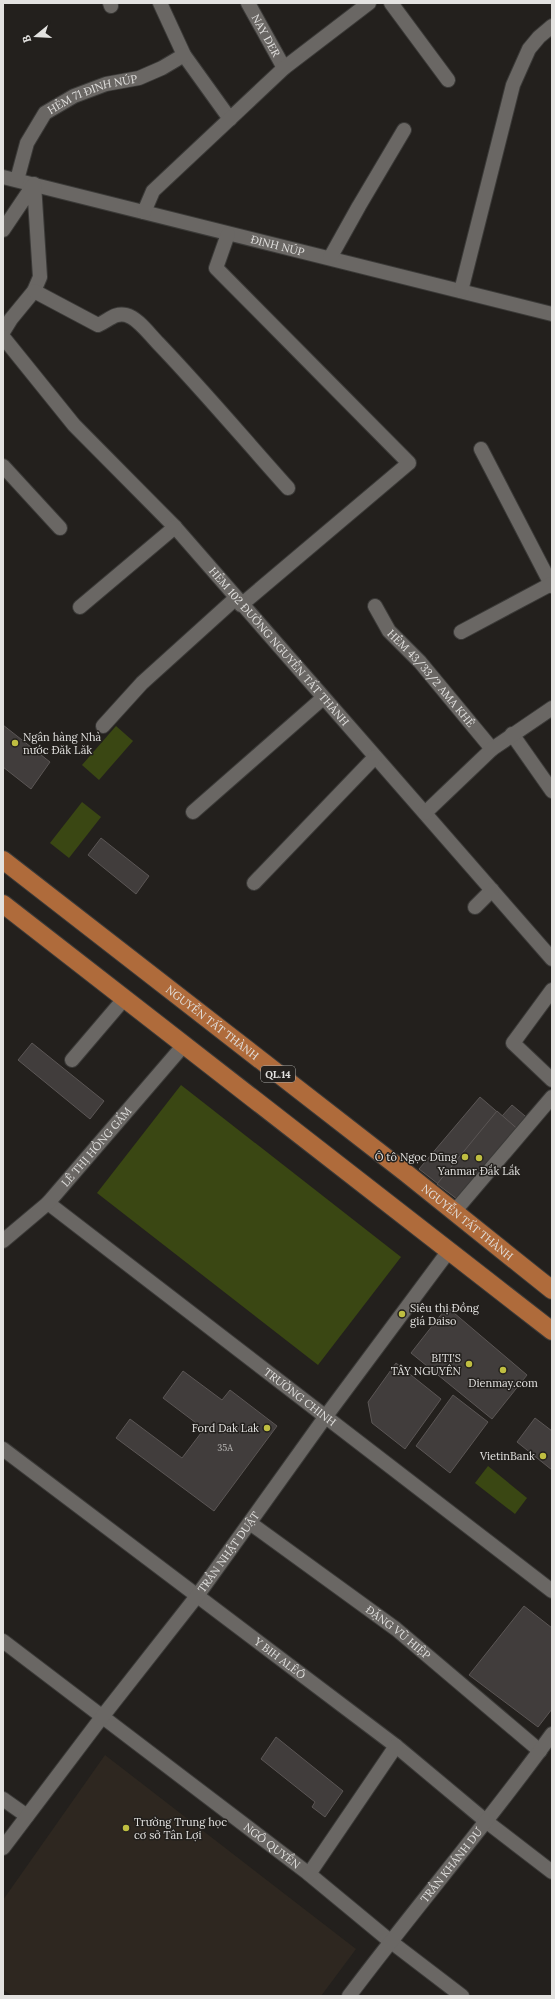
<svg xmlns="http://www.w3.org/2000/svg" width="555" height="1999" font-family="Lora,serif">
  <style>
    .built { fill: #2e2720 }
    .green { fill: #3a4713 }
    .building { fill: #413d3c; stroke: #5b5655 }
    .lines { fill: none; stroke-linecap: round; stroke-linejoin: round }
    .minor-casing { stroke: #3b3a38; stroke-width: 16 }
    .major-casing { stroke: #3b3a38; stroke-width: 20 }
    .minor { stroke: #6a6764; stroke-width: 14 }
    .major { stroke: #af6b3b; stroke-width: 18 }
    .poi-dot { fill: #bfbe41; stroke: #23201d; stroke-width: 1.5 }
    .labels { text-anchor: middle; stroke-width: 3; stroke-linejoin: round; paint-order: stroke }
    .number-label { font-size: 9px; fill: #bab9b7 }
    .shield { fill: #23201d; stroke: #a9a8a6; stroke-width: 1 }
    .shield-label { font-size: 10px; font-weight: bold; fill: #e3e2e0 }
    .street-label { font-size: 11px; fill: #e3e2e0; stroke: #23201d }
    .poi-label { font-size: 11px; fill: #e3e2e0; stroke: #23201d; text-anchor: end }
  </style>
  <rect width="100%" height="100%" fill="#23201d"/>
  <polygon class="built" points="105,1755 356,1949 321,1996 13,1996 3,1990 3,1900"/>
  <g class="green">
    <polygon points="116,726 133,741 99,780 82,765"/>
    <polygon points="82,802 101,817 69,858 50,843"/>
    <polygon points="181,1085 401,1257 318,1365 97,1193"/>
    <polygon points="488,1466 527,1498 515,1514 475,1483"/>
  </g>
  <g class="building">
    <polygon points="3,725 50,762 31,789 3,767"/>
    <polygon points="101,838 149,876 136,894 88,855"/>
    <polygon points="32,1043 104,1101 90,1119 18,1060"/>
    <polygon points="480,1097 502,1116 512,1105 531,1121 461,1202 419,1169"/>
    <polygon points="497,1111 521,1132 461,1202 437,1184"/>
    <polygon points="447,1307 527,1375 492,1419 411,1353"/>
    <polygon points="396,1363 441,1399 405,1449 372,1423 368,1402"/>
    <polygon points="183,1371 222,1400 230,1390 277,1426 214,1511 116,1438 130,1419 182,1458 204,1429 163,1398"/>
    <polygon points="453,1395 488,1422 450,1473 416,1446"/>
    <polygon points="535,1418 552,1431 552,1470 517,1442"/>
    <polygon points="524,1606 552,1628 552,1709 538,1727 469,1675"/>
    <polygon points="276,1737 343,1791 325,1817 312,1807 315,1802 261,1759"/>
  </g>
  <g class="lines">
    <g class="minor-casing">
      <g id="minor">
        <polyline points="110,3 111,6"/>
        <polyline points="160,3 184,55 230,119"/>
        <path id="s1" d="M248,3L284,68"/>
        <polyline points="391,3 448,80"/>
        <path id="s2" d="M3,177L552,314"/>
        <path id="s3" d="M17,180L27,143L45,113L74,96L106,84L139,78L162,68L184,55"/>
        <polyline points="144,212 153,191 284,68 369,3"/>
        <polyline points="3,230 34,184 40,277 34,291 11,319 3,332"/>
        <polyline points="228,234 216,268 409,463 241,605"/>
        <polyline points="330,258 359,206 404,130"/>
        <path d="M34,291L98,325C108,321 115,312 126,315C138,318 149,334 158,343C203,390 245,440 288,488"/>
        <polyline points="461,291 513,85 529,49 539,37 552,26"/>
        <path id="s4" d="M3,337L74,425L175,527L552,959"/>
        <polyline points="481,449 552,586"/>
        <polyline points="3,466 60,528"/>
        <path id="s5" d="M375,606L389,631L420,662L492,749"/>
        <polyline points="80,607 175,527"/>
        <polyline points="461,632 551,584"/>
        <polyline points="103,726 142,683 236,598"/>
        <polyline points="512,734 552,791"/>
        <polyline points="193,812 323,698"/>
        <polyline points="425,813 492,749 552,708"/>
        <polyline points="254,883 375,757"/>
        <polyline points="475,907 492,890"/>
        <polyline points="552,990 513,1043 552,1080"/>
        <polyline points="72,1060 124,999"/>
        <path id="s6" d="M48,1203L552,1591"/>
        <polyline points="454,1212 552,1097"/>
        <path id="s7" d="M3,1241L48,1203L183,1046"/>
        <path id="s8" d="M3,1449L396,1746L487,1822L552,1872"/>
        <path id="s9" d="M250,1523L396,1629L540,1751"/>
        <path id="s10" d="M3,1641L309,1874L390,1941L462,1996"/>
        <polyline points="3,1799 27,1816"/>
        <path id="s11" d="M3,1848L102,1717L197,1596L326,1416L448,1252"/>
        <polyline points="309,1874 396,1746"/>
        <path id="s12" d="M349,1996C415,1908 487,1824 552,1734"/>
      </g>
    </g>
    <g class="major-casing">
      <g id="major">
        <path id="s13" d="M3,860L406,1173L552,1290"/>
        <polyline points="3,904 552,1331"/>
      </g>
    </g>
    <use href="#minor" class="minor"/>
    <use href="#major" class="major"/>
  </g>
  <g class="poi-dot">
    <circle cx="15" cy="743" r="4"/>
    <circle cx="465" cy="1157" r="4"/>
    <circle cx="479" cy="1158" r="4"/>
    <circle cx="402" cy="1314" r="4"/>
    <circle cx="469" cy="1364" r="4"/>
    <circle cx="503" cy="1370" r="4"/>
    <circle cx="267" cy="1428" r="4"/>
    <circle cx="543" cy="1456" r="4"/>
    <circle cx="126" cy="1828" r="4"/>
  </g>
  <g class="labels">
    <g class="number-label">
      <text x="225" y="1451">35A</text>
    </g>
    <rect class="shield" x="261" y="1066" width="34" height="16" rx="3"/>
    <g class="shield-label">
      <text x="278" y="1078">QL.14</text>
    </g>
    <g class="street-label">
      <text dy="4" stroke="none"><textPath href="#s1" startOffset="37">NAY DER</textPath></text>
      <text dy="4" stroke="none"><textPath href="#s3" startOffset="125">HẺM 71 ĐINH NÚP</textPath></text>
      <text dy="4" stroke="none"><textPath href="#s2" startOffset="283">ĐINH NÚP</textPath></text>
      <text dy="4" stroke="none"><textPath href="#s4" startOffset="415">HẺM 102 ĐƯỜNG NGUYỄN TẤT THÀNH</textPath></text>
      <text dy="4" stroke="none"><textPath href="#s5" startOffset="92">HẺM 43/33/2 AMA KHÊ</textPath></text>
      <text dy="4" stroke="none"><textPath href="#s13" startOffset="265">NGUYỄN TẤT THÀNH</textPath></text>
      <text dy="4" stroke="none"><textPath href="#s7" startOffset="133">LÊ THỊ HỒNG GẤM</textPath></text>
      <text dy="4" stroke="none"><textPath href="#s13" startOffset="589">NGUYỄN TẤT THÀNH</textPath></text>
      <text dy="4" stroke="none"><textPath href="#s6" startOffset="318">TRƯỜNG CHINH</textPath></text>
      <text dy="4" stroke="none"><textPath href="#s11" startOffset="372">TRẦN NHẬT DUẬT</textPath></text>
      <text dy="4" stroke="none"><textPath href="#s9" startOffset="184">ĐẶNG VŨ HIỆP</textPath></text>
      <text dy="4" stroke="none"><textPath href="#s8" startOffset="347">Y BIH ALÊÔ</textPath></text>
      <text dy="4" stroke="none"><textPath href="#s10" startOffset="338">NGÔ QUYỀN</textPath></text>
      <text dy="4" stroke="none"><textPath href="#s12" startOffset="166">TRẦN KHÁNH DƯ</textPath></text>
    </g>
    <g class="poi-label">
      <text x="23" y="741" text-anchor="start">Ngân hàng Nhà<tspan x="23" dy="13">nước Đăk Lăk</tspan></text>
      <text x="457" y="1161">Ô tô Ngọc Dũng</text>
      <text x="479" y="1175" text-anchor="middle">Yanmar Đắk Lắk</text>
      <text x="410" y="1312" text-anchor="start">Siêu thị Đồng<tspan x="410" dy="13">giá Daiso</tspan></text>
      <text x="461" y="1362">BITI'S<tspan x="461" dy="13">TÂY NGUYÊN</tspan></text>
      <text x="503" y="1387" text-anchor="middle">Dienmay.com</text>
      <text x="259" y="1432">Ford Dak Lak</text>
      <text x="535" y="1460">VietinBank</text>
      <text x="134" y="1826" text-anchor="start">Trường Trung học<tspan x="134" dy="13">cơ sở Tân Lợi</tspan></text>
    </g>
  </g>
  <rect width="555" height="1999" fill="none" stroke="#e3e2e0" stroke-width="8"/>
  <g transform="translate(36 36) rotate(252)" stroke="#23201d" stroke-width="3" paint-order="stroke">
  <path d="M0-3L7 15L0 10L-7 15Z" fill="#e3e2e0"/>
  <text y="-6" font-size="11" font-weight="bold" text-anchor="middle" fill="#e3e2e0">B</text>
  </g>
</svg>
